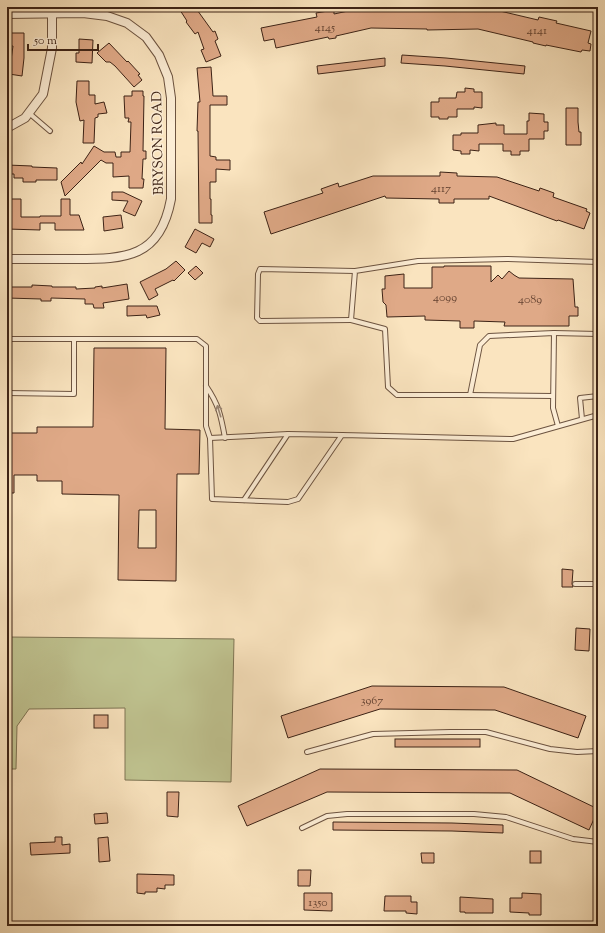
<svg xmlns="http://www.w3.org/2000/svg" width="605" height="933" font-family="'Sorts Mill Goudy',serif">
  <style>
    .green { fill: #c0c491; stroke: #7e7454 }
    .building { fill: #dfa987; stroke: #3d2316; fill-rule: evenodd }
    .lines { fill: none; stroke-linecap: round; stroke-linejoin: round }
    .service-casing { stroke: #6c5340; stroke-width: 6 }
    .minor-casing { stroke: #6c5340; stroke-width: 10 }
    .service { stroke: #fcedd5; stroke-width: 4 }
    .minor { stroke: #fcedd5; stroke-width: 8 }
    .oneway { stroke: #9c8876 }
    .labels { text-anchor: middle; stroke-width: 3; stroke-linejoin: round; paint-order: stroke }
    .number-label { font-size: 12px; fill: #664432 }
    .street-label { font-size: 14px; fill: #3d2316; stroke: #fcedd5 }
  </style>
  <rect width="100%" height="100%" fill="#fae4bf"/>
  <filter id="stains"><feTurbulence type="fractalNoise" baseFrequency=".005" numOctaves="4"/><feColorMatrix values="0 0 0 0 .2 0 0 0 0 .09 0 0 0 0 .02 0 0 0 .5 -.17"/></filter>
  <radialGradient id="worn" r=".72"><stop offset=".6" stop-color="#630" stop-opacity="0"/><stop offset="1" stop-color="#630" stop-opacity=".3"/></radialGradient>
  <polygon class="green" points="7,637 234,639 231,782 125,780 125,708 29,709 17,726 16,769 7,769"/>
  <g class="building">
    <polygon points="178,7 195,7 213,32 215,31 218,39 215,41 221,56 206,62 201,50 204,49 198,32 195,34 186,22 187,21"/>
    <polygon points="367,7 483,7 538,20 539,17 557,21 556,23 591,31 588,43 591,44 590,51 582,50 581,52 546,45 546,46 533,43 533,42 478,29 427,30 427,29 371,28 336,36 336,38 329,39 328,37 276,48 274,39 264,41 261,28 317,17 316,13 334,10 334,14"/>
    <polygon points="7,33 24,33 24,58 22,76 9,74 13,46 7,46"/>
    <polygon points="79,39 93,40 92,63 76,62 76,53 79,53"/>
    <polygon points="109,43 127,62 128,61 140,74 138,75 142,80 134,87 115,66 110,62 106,62 97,53"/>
    <polygon points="402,55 446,58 525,66 524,74 445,66 401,63"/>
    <polygon points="385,58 385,66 318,74 317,66"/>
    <polygon points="211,67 213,96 227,96 227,105 210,105 210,156 216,157 216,160 230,160 230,170 216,169 216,182 210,182 210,199 211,199 211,215 212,215 212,223 199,223 198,131 197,131 198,102 200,102 197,68"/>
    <polygon points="77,81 89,81 89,95 95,95 95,104 104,102 107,113 98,114 98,117 95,118 94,143 83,143 84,120 80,121 76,102"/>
    <polygon points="465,88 474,89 474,92 482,92 482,108 474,107 474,109 457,109 457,117 448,117 448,119 439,119 439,117 431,117 431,102 439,102 439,98 456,98 457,92 465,92"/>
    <polygon points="132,91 143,91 143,96 144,96 143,151 146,151 146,159 143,159 142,179 144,179 143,188 129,188 129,176 113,177 113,163 106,163 101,160 65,196 61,182 81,162 82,164 94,146 104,152 115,152 116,157 121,157 121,152 130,152 131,122 128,122 129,118 125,118 124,96 132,96"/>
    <polygon points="566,108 578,108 578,122 579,132 581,132 581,145 566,145"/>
    <polygon points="529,113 544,114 544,122 548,122 548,131 544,131 544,139 529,139 529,151 520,151 520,155 511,155 511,151 503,151 503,144 479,144 479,151 470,150 470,154 461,154 461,151 453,150 453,135 461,135 461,133 478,133 478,125 496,123 496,125 504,125 504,134 527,134 527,121 529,121"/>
    <polygon points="7,165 32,166 32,167 57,168 57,180 36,180 36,182 23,182 23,178 14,178 14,174 7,174"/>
    <polygon points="440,172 457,173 457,176 497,177 539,191 540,188 554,193 553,197 587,209 586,211 590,213 584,229 558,220 557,221 489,196 489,199 454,199 454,203 439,203 439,199 386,198 385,196 271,234 264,212 323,193 321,189 338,183 339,187 373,176 440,176"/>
    <polygon points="112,192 123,192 142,201 135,216 123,211 128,201 112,200"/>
    <polygon points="10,199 21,199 21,217 40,217 40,216 61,216 61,199 70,199 70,215 79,215 84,230 55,230 55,223 40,223 40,230 7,229 7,214 10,214"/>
    <polygon points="121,215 123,228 104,231 103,217"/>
    <polygon points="195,229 214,239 210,247 202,243 196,253 185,247"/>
    <polygon points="176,261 185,270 174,281 173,280 155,289 158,295 149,300 140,282 166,269"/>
    <polygon points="196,266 203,273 195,280 188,273"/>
    <polygon points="444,266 491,266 491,282 498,275 502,279 509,271 514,275 519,278 573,279 575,307 578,307 578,316 569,316 569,326 504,326 505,322 474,321 474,328 460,328 460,321 425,320 425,316 387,317 386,305 383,302 382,289 385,289 385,276 404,274 404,288 432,288 432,267 444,267"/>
    <polygon points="127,284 129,299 103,303 104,308 94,308 93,304 85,304 85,299 51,298 51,301 41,301 41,299 7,298 7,287 32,287 32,285 52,286 52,287 76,287 76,289 95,288 95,287 102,286 102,288"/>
    <polygon points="127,306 157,306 160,315 147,318 146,315 127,316"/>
    <path d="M94,348H166L165,429L200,430L199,474H177L176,581L118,580L119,495L62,494V481H37V475H14V493H7V433H37V427H93ZM139,510H156V548H138Z"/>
    <polygon points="562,569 573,570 572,584 573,587 562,587"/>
    <polygon points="576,628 590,629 589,651 575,650"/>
    <polygon points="372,686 504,687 586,716 578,738 495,710 380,709 288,738 281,716"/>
    <rect x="94" y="715" width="14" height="13"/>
    <rect x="395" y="739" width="85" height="8"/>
    <polygon points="320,769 517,770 598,809 598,810 589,830 510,793 327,792 247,826 238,806"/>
    <polygon points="167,792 179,792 178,817 167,816"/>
    <polygon points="107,813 108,823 95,824 94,814"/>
    <polygon points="333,822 452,823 503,825 503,833 452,831 333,830"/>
    <polygon points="55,837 62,837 62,845 70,844 70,853 31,855 30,843 55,842"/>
    <polygon points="108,837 110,861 99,862 98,838"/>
    <rect x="530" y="851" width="11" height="12"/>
    <polygon points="421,853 434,853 434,863 422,863"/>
    <polygon points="298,870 311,870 310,886 298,886"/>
    <polygon points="137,874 174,875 174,885 165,885 165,889 157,888 157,892 145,892 145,894 137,893"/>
    <polygon points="304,893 332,893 332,911 304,910"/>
    <polygon points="522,893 541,894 541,915 529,915 529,913 510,912 510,898 522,898"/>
    <polygon points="385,896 411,896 411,902 417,902 417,914 406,913 406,911 384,911"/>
    <polygon points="460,897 493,899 493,913 465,913 465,912 460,912"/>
  </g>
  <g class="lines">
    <g class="service-casing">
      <g id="service">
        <polyline points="29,113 50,131"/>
        <polyline points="351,320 260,321 257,318 258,274 260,269 355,271"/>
        <polyline points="554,333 598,334"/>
        <polyline points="7,339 197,339 206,346 206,426 210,438 212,499 288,502 298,499 342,435 513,439 598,415"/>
        <path d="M206,386C219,405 221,416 225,438"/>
        <polyline points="7,393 74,394 74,340"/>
        <polyline points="470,395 553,396"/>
        <polyline points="582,419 580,398 598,396"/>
        <polyline points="558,426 553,408 554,333 489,336 480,345 470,395 397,395 388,387 385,329 351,320 355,271 418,261 507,259 598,262"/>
        <polyline points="210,438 288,434"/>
        <polyline points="244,500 288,434 342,435"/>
        <polyline points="575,584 598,584"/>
        <polyline points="307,752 373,734 450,732 486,732 550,749 577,752 598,751"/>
        <polyline points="302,828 327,816 347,814 474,814 506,817 573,839 598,842"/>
      </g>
    </g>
    <g class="minor-casing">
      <g id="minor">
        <path d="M7,14L83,13L107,16L127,23L146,37L159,55L168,77L171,98V199C160,258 126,259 75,259C52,259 30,259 7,259"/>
        <polyline points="7,128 25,118 43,94 52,48 52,16 51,7"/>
      </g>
    </g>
    <use href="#service" class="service"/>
    <use href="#minor" class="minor"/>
  </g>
  <defs><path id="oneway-shaft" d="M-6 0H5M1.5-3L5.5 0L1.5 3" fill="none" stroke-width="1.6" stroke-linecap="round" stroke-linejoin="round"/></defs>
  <use class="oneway" href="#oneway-shaft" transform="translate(219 411) rotate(-107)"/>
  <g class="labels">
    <g class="number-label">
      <text x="325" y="31">4145</text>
      <text x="537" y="34">4141</text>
      <text x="441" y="192">4117</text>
      <text x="445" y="301">4099</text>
      <text x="530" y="303">4089</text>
      <text x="372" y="704">3967</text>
      <text x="318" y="906">1350</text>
    </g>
    <g class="street-label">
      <text transform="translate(157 143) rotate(-91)" y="5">BRYSON ROAD</text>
    </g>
  </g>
  <rect width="605" height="933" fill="none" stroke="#fae4bf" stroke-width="24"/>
  <rect x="8" y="8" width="589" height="917" fill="none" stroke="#3d2316" stroke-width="2"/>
  <rect x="12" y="12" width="581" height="909" fill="none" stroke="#3d2316"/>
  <path d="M28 44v6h70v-6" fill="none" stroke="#3d2316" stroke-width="2"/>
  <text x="34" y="44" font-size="12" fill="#3d2316" stroke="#fcedd5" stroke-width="3" paint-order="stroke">50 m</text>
  <rect width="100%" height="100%" filter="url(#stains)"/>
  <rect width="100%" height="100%" fill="url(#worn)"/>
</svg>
